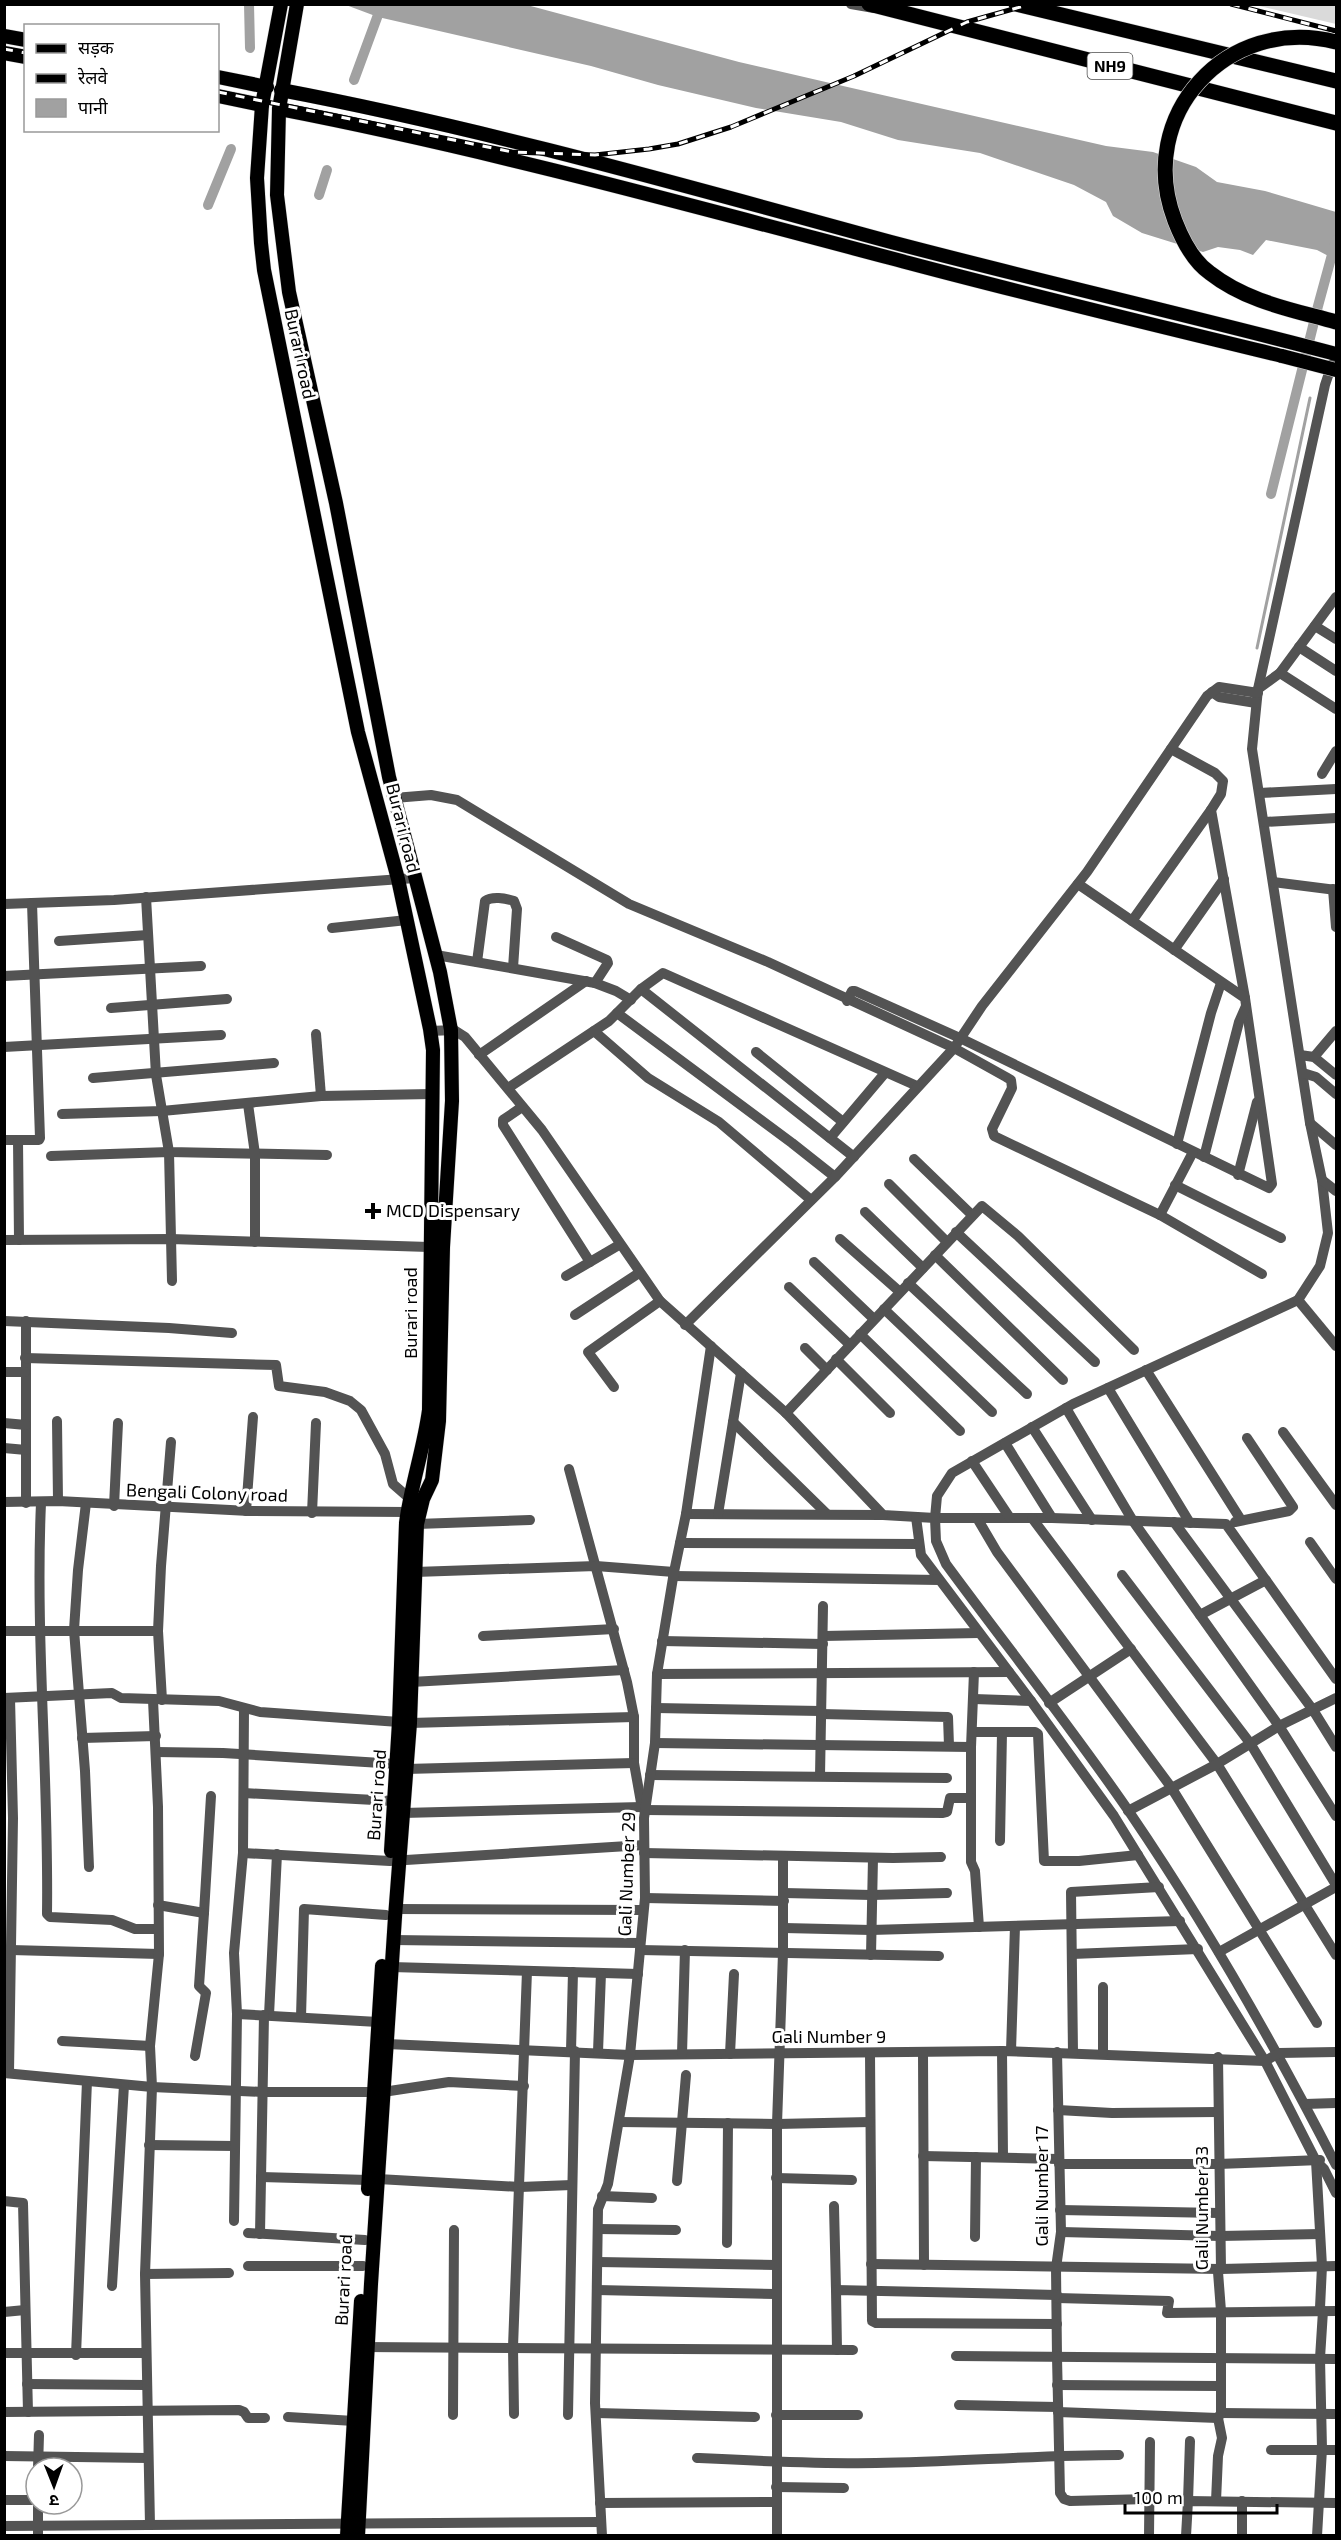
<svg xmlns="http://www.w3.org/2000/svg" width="1341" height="2540" font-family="'Exo 2','Noto Sans Devanagari',sans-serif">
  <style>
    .green { fill: #dadada }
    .water { fill: #a1a1a1 }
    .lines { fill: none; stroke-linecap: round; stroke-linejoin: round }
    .stream { stroke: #a1a1a1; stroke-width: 3 }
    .canal { stroke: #a1a1a1; stroke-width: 10 }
    .major-casing { stroke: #dbdbdb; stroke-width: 15 }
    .highway-casing { stroke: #dbdbdb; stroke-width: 16 }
    .minor { stroke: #535353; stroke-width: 10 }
    .major { stroke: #000; stroke-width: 14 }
    .highway { stroke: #000; stroke-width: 15 }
    .rail-casing { stroke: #000; stroke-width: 5 }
    .rail { stroke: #fff; stroke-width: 3; stroke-dasharray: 9; stroke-linecap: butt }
    .major-bridge-casing { stroke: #dbdbdb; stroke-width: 15; stroke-linecap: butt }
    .highway-bridge-casing { stroke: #dbdbdb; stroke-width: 16; stroke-linecap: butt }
    .major-bridge { stroke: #000; stroke-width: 14 }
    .highway-bridge { stroke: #000; stroke-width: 15 }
    .poi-dot { fill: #000; stroke: #fff; stroke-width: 2 }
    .labels { text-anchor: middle; stroke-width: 6; stroke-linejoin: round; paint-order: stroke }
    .shield { fill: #fff; stroke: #4c4c4c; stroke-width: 1.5 }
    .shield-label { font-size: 16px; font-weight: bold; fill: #000 }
    .street-label { font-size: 18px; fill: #000; stroke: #fff }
    .poi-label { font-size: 18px; fill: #000; stroke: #fff; text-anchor: start }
  </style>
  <rect width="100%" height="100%" fill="#fff"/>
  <polygon class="green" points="1255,5 1336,5 1336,24"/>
  <polygon class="water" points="346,5 527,5 739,62 830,83 1106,146 1153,152 1196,167 1217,182 1265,191 1336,212 1336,260 1317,250 1266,240 1253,255 1240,250 1218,247 1203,252 1142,233 1113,216 1106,202 1074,185 980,153 898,140 841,122 756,108 658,85 591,66 378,17"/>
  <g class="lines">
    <polyline class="stream" points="1257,648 1310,398"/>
    <g class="canal">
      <polyline points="249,4 250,48"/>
      <polyline points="354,80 382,4"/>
      <polyline points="319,195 327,170"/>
      <polyline points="208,205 231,149"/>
      <polyline points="1271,494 1318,306 1336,240"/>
    </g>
    <g class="major-casing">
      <g id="major">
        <path d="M281,4L262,105L257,178L261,243L264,270L358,732L398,879L430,1029L433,1050L429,1410C424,1448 411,1485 406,1523L399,1722L391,1851"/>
        <polyline points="297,4 279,109 277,195 289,292 336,503 389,777 440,972 451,1030 452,1101 443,1247 439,1421 432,1480 423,1499 417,1524 410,1723 395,1917 371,2284 358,2536"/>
        <polyline points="4,36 26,40"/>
        <polyline points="4,53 26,57"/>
        <polyline points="218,77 267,87"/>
        <path d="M281,90C487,129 689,187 891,242C1039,281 1188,315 1336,354"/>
        <polyline points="218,96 262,105"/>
        <path d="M279,109C491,150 700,208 909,263C1033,296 1158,326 1282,356"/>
        <polyline points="368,2189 382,1966"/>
        <polyline points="347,2536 361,2301"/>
      </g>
    </g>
    <g class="highway-casing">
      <g id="highway">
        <polyline points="869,4 1336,123"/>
        <polyline points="1016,4 1336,81"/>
      </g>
    </g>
    <g class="minor">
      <polyline points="851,4 874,8"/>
      <polyline points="1336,362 1332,364 1325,385 1258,689 1252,749 1310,1123 1322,1180 1328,1233 1320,1266 1298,1300 1073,1404 952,1473 937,1496 935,1518 1052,1518 1226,1524 1336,1679"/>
      <polyline points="1315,626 1336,639"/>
      <polyline points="1299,647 1336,671"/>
      <polyline points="1280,673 1336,709"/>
      <polyline points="1258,689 1280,673 1336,597"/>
      <polyline points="1212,692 1219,697 1256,703"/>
      <polyline points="1171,749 1215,773 1223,781 1221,794 1211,810 1245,998"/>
      <polyline points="1322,774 1336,751"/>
      <polyline points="1260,793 1336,789"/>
      <polyline points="394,798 431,795 457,800 629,904 768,962 954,1048 1006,1077 1011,1080 1012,1088 992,1129 994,1136 1160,1215 1262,1274"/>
      <polyline points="1265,822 1336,818"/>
      <polyline points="1273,882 1336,890"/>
      <polyline points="1333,889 1336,927"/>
      <polyline points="146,897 156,1075 169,1152 327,1155"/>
      <polyline points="4,904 114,900 415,878"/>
      <polyline points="1132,921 1211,810"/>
      <polyline points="332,928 407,920"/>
      <polyline points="556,937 607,960 608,963 595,983"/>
      <polyline points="59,941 148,935"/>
      <polyline points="1174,950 1224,879"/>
      <polyline points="436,955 595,983 616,991 631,1000"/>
      <path d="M477,962L485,901C492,896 505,898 514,901L517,909L513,968"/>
      <polyline points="4,976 201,966"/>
      <polyline points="641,989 854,1157"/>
      <polyline points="847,1001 852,991 855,991 960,1038 1269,1188 1272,1184 1245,998 1078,884"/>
      <polyline points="111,1008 227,999"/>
      <polyline points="617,1013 792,1143 835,1177"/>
      <path d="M430,1031L454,1030L465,1037L542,1130L660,1301L786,1413L883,1515L935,1518L936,1541L946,1564C1007,1647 1072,1728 1130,1813C1207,1926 1274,2044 1336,2165"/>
      <polyline points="594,1031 648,1078 719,1122 811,1200"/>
      <polyline points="316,1034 321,1096"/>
      <polyline points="4,1047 221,1035"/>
      <polyline points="756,1052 843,1122"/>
      <polyline points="479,1055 586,981"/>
      <polyline points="1300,1055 1314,1057 1336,1075"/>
      <polyline points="1314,1057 1336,1031"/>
      <polyline points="1303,1073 1316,1077 1336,1094"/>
      <polyline points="93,1078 274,1063"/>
      <polyline points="508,1088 609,1021 641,989 663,973 917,1086"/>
      <polyline points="248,1104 255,1154 255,1242"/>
      <polyline points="522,1107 503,1120 503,1125 590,1262"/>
      <polyline points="62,1114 162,1111 321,1096 432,1094"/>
      <polyline points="1310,1123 1336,1145"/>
      <polyline points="830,1138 885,1073"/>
      <polyline points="4,1140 18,1140 19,1240"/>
      <polyline points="18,1140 39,1140 40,1138 32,903"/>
      <polyline points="1177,1144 1211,1013 1221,983"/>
      <polyline points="51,1156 169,1152 172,1281"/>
      <polyline points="1204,1157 1239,1022 1246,1006"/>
      <polyline points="914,1159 972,1215"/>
      <polyline points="1238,1175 1257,1102"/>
      <polyline points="1322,1180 1336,1191"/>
      <polyline points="889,1184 947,1242"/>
      <polyline points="1175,1185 1281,1238"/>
      <polyline points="865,1212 923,1268"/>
      <polyline points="1160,1215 1193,1152"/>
      <polyline points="956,1232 1095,1362"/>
      <polyline points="840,1239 900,1292"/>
      <polyline points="4,1240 171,1239 429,1247"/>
      <polyline points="935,1255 1063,1380"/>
      <polyline points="814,1262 874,1319"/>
      <polyline points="566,1276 619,1245"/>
      <polyline points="908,1283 1027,1394"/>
      <polyline points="789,1287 850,1345"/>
      <polyline points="1298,1300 1336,1346"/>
      <polyline points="884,1309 992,1412"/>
      <polyline points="575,1315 639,1273"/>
      <polyline points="4,1321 169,1328 232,1333"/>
      <polyline points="26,1321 26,1503"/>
      <polyline points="685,1325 835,1177 954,1048 982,1006 1087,872 1207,696 1219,687 1258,693"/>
      <polyline points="860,1334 960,1431"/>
      <polyline points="805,1348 827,1370"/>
      <polyline points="25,1358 276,1365 279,1386 325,1392 350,1401 361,1410 385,1454 393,1484 409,1498"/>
      <polyline points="836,1359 890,1413"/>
      <polyline points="1146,1370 1241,1520"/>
      <polyline points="4,1372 25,1372"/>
      <polyline points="614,1387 588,1352 660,1301"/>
      <polyline points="1108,1388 1190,1523"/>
      <polyline points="1066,1408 1133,1521 1279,1726 1336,1816"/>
      <polyline points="786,1413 982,1206 1018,1236 1134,1350"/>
      <polyline points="57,1421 58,1501"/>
      <polyline points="733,1422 827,1514"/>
      <polyline points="4,1423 26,1425"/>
      <polyline points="1032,1427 1092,1520"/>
      <polyline points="1283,1432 1336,1505"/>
      <polyline points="1005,1443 1052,1518"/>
      <polyline points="4,1448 26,1450"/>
      <polyline points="972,1461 1010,1518"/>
      <polyline points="569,1469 627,1682 634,1717 634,1763 642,1808"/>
      <polyline points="4,1502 58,1501 249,1511 408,1512"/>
      <path d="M41,1503C35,1640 49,1776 47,1914L50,1917L112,1920L135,1929H158"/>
      <polyline points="86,1503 78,1570 74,1630 85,1771 89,1867"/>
      <polyline points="114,1506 118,1423"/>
      <polyline points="246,1511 253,1417"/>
      <polyline points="312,1513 316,1423"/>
      <polyline points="686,1514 883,1515"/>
      <polyline points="718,1514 741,1373"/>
      <polyline points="916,1517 921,1555 1031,1701 1114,1816 1265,2061 1316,2161 1324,2169 1336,2193"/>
      <polyline points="977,1518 997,1552 1171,1787 1317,2023"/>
      <polyline points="1032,1518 1217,1764 1336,1955"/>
      <polyline points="1174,1522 1313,1710 1336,1747"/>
      <polyline points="1235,1522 1289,1511 1293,1507 1247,1438"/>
      <polyline points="417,1524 530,1520"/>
      <polyline points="1310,1542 1336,1579"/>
      <polyline points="680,1543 918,1544"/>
      <polyline points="415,1572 596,1566 674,1572"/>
      <polyline points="1122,1575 1250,1743 1336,1885"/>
      <polyline points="673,1576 939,1580"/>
      <polyline points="1200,1615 1266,1580"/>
      <polyline points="4,1631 158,1631 162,1700"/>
      <polyline points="158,1631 161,1566 171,1442"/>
      <polyline points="483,1636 614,1629"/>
      <polyline points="823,1636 979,1633"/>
      <polyline points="662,1641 823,1644"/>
      <polyline points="657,1674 1009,1672"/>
      <polyline points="411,1682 624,1670"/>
      <polyline points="4,1698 112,1693 121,1698 219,1701 260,1712 399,1722"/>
      <polyline points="974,1699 1031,1701"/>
      <polyline points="1049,1703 1131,1649"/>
      <polyline points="656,1708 821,1711"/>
      <polyline points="821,1714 948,1717 949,1746"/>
      <polyline points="410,1723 634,1717"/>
      <polyline points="972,1732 1035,1732 1038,1734 1044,1861 1079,1861 1138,1855"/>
      <polyline points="82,1738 156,1736"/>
      <polyline points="655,1743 971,1747 974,1672"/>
      <polyline points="971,1747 971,1862 975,1871 979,1927"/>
      <polyline points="156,1752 223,1753 397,1764"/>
      <polyline points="406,1769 634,1763"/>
      <polyline points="650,1775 947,1778"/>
      <polyline points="820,1776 823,1606"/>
      <polyline points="244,1793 393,1801"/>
      <polyline points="645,1810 943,1813 947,1812 950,1798 971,1798"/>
      <polyline points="1128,1811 1217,1764 1279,1726 1336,1698"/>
      <polyline points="403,1813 642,1807"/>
      <polyline points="1000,1841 1002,1732"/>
      <polyline points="243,1853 390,1861 644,1845"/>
      <polyline points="644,1853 893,1858 941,1857"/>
      <polyline points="784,1893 872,1895 947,1893"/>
      <polyline points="645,1898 784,1901"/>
      <polyline points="158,1905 204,1913 211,1796"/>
      <polyline points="396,1909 643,1910"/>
      <polyline points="784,1928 871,1930 1180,1921"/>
      <polyline points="393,1940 640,1943"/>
      <polyline points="11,1950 159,1954"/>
      <polyline points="640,1950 939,1956"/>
      <polyline points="1219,1952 1336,1887"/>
      <polyline points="1072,1954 1198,1949"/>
      <polyline points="871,1955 873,1858"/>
      <polyline points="391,1967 638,1974"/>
      <polyline points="237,2014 378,2022"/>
      <polyline points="269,2015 277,1854"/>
      <polyline points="301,2017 304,1909 386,1915"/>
      <polyline points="62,2041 150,2046"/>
      <polyline points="387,2044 630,2055 1002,2051 1265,2061 1279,2053 1336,2052"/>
      <polyline points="571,2051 573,1972"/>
      <polyline points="1002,2051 1003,2157"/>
      <polyline points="1011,2051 1015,1926"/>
      <polyline points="598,2052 601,1973"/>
      <polyline points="1057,2052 1061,2232 1056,2268 1057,2357 1060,2493 1064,2499 1070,2501 1149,2499"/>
      <polyline points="870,2053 872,2321 876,2323 1057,2324"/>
      <polyline points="923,2053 924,2265"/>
      <polyline points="1073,2053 1071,1892 1159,1887"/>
      <polyline points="1103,2053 1103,1987"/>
      <polyline points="682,2054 685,1950"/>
      <polyline points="730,2054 734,1974"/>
      <polyline points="195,2056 206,1993 199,1986 204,1913"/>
      <polyline points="4,2073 152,2087 263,2092 373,2092"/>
      <polyline points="9,2073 13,1818 10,1698"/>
      <polyline points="383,2092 449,2082 524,2086"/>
      <polyline points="1305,2104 1336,2103"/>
      <polyline points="1058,2110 1112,2113 1218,2112"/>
      <polyline points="619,2122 777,2124 870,2122"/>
      <polyline points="149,2145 235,2146"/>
      <polyline points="923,2156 1058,2159"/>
      <polyline points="1316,2161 1322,2266 1320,2308 1323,2311 1320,2358 1322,2449 1317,2536"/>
      <polyline points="1059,2164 1218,2164 1320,2160"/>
      <polyline points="261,2177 368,2180"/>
      <polyline points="776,2178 852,2180"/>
      <polyline points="378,2179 520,2187 572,2185"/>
      <polyline points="677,2181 686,2075"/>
      <polyline points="602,2196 652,2198"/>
      <polyline points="4,2201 23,2203 28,2412"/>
      <polyline points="834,2206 836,2290"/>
      <polyline points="1060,2210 1219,2213"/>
      <polyline points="234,2221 237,2014 234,1953 243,1853 244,1709"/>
      <polyline points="598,2229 676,2230"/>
      <polyline points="1061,2232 1220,2236 1320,2234"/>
      <polyline points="248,2233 365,2240"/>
      <polyline points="260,2234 264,2015"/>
      <polyline points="975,2237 976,2157"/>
      <polyline points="727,2243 728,2123"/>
      <polyline points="598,2262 776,2265"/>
      <polyline points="871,2264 1221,2269 1336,2266"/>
      <polyline points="248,2266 363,2266"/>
      <polyline points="145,2274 229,2273"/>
      <polyline points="112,2286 124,2085"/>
      <polyline points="597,2290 775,2294"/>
      <polyline points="1057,2298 1169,2301 1167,2313 1336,2311"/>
      <polyline points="4,2312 25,2310"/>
      <polyline points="361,2347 853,2350"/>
      <polyline points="837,2350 836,2290 1057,2295"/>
      <polyline points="4,2353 146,2353"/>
      <polyline points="76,2355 87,2081"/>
      <polyline points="956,2356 1336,2359"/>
      <polyline points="27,2384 146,2385"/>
      <polyline points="1057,2385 1220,2386"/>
      <polyline points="959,2405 1058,2407"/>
      <polyline points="4,2412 239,2410 244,2412 248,2418 265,2418"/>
      <polyline points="1058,2412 1218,2418"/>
      <polyline points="596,2413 755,2417"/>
      <polyline points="1221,2413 1336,2414"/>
      <polyline points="514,2414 513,2347 527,1971"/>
      <polyline points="453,2415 454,2230"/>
      <polyline points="568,2415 575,2051"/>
      <polyline points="776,2415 858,2415"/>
      <polyline points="288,2417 354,2421"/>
      <polyline points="1271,2450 1336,2450"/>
      <polyline points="4,2456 148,2458"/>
      <path d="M697,2458C757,2461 816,2464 876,2463C957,2462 1038,2455 1119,2455"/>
      <polyline points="38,2468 39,2435"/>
      <polyline points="776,2487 844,2488"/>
      <polyline points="4,2500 36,2500"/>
      <polyline points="1188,2501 1190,2441"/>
      <polyline points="1216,2501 1218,2456 1222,2438 1218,2418 1221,2413 1221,2311 1218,2272 1221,2269 1218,2057"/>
      <polyline points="600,2503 777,2502"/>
      <polyline points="150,2525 145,2274 152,2087 150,2046 159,1954 158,1807 153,1700"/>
      <polyline points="4,2526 601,2522"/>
      <polyline points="38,2536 38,2504"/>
      <polyline points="602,2536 595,2403 598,2209 608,2184 630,2055 645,1898 644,1818 655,1743 657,1674 674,1572 686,1514 711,1346"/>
      <polyline points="777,2536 777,2124 783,1953 783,1856"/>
      <polyline points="1149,2536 1150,2442"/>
      <polyline points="1186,2536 1188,2501 1336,2503"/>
      <polyline points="1242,2536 1242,2501"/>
    </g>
    <use href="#major" class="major"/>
    <use href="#highway" class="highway"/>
    <g class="rail-casing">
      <g id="rail">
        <polyline points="1231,4 1336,31"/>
        <polyline points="4,49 26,53"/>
        <polyline points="218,92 512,152 595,155 649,149 678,144 731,127 854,76 967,22 1031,4"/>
      </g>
    </g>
    <use href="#rail" class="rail"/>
    <g class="major-bridge-casing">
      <polyline id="major-bridge" points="1282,356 1336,370"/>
    </g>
    <g class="highway-bridge-casing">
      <path id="highway-bridge" d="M1336,42C1228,14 1134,115 1175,221C1182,239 1194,262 1210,273C1247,302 1293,310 1336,322"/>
    </g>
    <use href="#major-bridge" class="major-bridge"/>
    <use href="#highway-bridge" class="highway-bridge"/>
  </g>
  <path class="poi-dot" d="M370 1202h6v6h6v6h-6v6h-6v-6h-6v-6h6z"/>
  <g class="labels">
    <rect class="shield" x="1087.5" y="53" width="45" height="26" rx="4.5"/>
    <g class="shield-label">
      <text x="1110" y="72">NH9</text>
    </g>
    <g class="street-label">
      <text transform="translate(300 354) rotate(78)" y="6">Burari road</text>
      <text transform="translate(403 828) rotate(76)" y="6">Burari road</text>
      <text transform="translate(411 1313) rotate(-90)" y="6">Burari road</text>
      <text transform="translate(207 1493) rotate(2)" y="6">Bengali Colony road</text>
      <text transform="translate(377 1795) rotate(-86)" y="6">Burari road</text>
      <text transform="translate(627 1874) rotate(-88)" y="6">Gali Number 29</text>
      <text x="829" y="2043">Gali Number 9</text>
      <text transform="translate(1042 2186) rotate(-90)" y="6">Gali Number 17</text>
      <text transform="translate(1202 2208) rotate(-90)" y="6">Gali Number 33</text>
      <text transform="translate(344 2280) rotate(-87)" y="6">Burari road</text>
    </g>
    <g class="poi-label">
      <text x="386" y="1217">MCD Dispensary</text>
    </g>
  </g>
  <rect width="1341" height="2540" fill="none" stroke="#000000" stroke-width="12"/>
  <rect x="24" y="24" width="195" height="108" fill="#ffffff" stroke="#999999" stroke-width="1.5"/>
  <rect x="36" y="44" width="30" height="9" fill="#000000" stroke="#999999" stroke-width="1.5"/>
  <text x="78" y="54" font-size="18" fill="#000000">सड़क</text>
  <rect x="36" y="74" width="30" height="9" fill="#000000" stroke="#999999" stroke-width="1.5"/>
  <text x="78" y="84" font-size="18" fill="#000000">रेलवे</text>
  <rect x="36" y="99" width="30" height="18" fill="#a1a1a1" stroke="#999999" stroke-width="1.5"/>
  <text x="78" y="114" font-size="18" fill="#000000">पानी</text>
  <g transform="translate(54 2486) rotate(179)"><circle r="28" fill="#ffffff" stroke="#999999" stroke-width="1.5"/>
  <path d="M0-4.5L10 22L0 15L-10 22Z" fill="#000000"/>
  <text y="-9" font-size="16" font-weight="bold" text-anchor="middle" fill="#000000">उ</text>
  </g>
  <path d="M1125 2504v9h152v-9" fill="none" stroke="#000000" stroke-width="3"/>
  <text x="1134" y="2504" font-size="18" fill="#000000" stroke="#ffffff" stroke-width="4.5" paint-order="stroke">100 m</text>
</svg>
